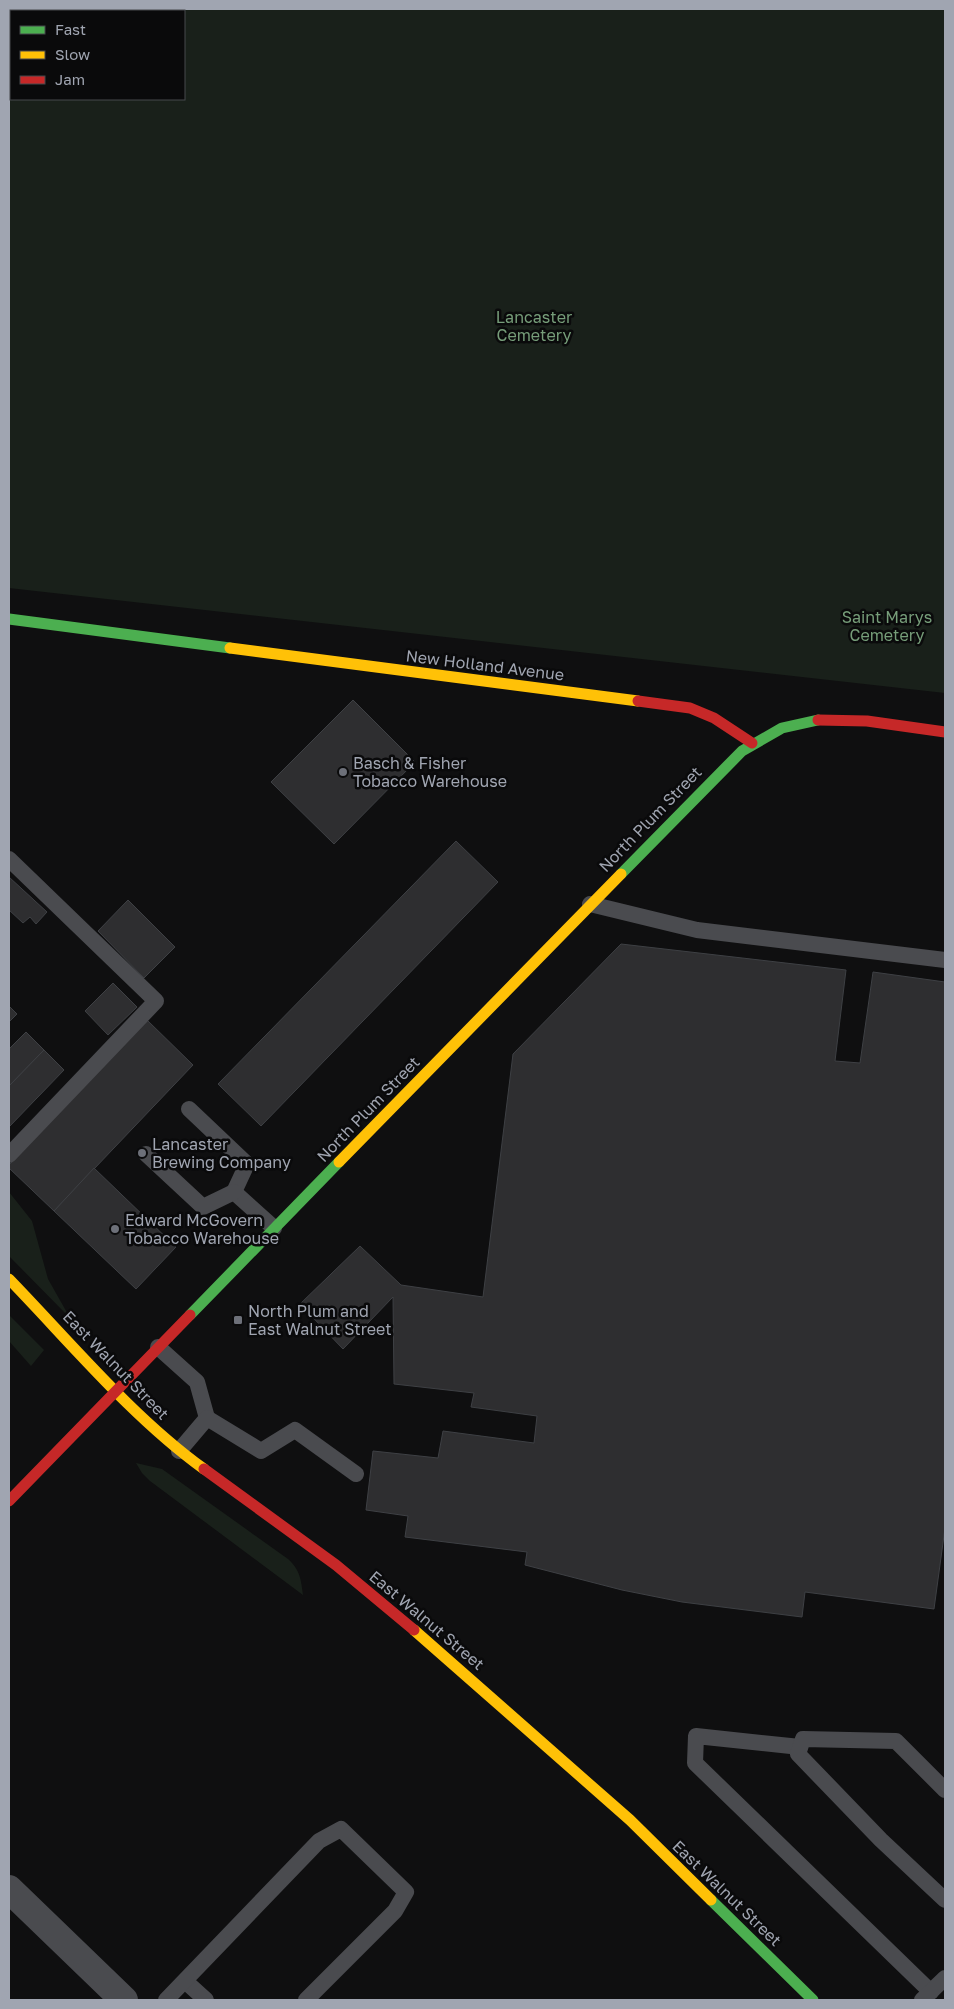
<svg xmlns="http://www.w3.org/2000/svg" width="954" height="2009" font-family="'Golos Text',sans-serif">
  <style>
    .green { fill: #19201a; fill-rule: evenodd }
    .building { fill: #2e2e30; stroke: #3e4044 }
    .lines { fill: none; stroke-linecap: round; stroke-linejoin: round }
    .lane { stroke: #4a4b4f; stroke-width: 16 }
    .street { stroke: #4a4b4f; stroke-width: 28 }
    .fast { stroke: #4caf50; stroke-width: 11 }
    .slow { stroke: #ffc107; stroke-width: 11 }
    .jam { stroke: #c62828; stroke-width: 11 }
    .poi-dot { fill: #6d7079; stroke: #0a0a0b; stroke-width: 2 }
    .labels { text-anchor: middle; stroke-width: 5; stroke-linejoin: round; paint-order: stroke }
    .park-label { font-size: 16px; fill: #769d79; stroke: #0a0a0b }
    .street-label { font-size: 16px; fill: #a0a5b1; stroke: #0a0a0b }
    .poi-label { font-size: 16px; fill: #a0a5b1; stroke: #0a0a0b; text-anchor: start }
  </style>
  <rect width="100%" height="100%" fill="#0f0f10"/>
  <g class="green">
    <path d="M9,9H945V693L9,588ZM11,11H184V99H11Z"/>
    <polygon points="9,1192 32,1221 48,1279 70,1318 9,1256"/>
    <polygon points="9,1315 44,1350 31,1366 9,1341"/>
    <path d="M136,1463L162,1469L288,1559C300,1570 301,1579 303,1595L150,1481L142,1473Z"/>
  </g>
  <g class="building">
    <polygon points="353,700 415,762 334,844 271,782"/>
    <polygon points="456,841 498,882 261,1126 218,1084"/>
    <polygon points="9,877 47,912 36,924 30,917 23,923 9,910"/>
    <polygon points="128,900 175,947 144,978 98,931"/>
    <polygon points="621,944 846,970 835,1061 860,1063 873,972 945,982 945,1528 934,1609 805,1592 802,1617 682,1602 622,1590 525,1565 527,1552 405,1537 408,1516 366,1510 373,1451 438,1458 443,1431 534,1443 537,1416 471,1407 474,1393 394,1384 393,1297 343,1349 300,1304 360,1246 401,1285 483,1297 513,1054"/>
    <polygon points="113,983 137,1007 108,1035 85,1011"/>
    <polygon points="9,1006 17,1014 9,1022"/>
    <polygon points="147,1020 193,1065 54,1211 9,1168 9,1165"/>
    <polygon points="26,1032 44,1050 9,1086 9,1049"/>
    <polygon points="44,1050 64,1070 9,1127 9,1086"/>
    <polygon points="94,1168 176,1247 136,1289 54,1211"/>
  </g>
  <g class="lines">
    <g class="lane">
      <polyline points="9,859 156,1001 9,1155"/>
      <polyline points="590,904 697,930 945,960"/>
      <polyline points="189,1109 247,1164 234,1192 274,1228"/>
      <polyline points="146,1154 203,1207 234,1192"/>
      <polyline points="158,1347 197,1382 207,1418"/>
      <polyline points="179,1451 207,1418 261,1451 295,1430 356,1474"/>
      <polyline points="800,1747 696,1736 695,1763 931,1992"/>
      <polyline points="945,1790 896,1741 803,1739 798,1754 881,1840 945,1900"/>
      <polyline points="185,1981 206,2000"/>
      <polyline points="166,2000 319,1841 341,1829 406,1892 395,1911 306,2000"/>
      <polyline points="922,2000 945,1978"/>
    </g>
    <polyline class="street" points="9,1889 124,2000"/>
    <g class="fast">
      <polyline points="9,619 230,648"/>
      <polyline points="621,874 742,751 782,728 818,720"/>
      <polyline points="190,1315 339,1162"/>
      <polyline points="711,1900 813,2000"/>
    </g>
    <g class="slow">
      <polyline points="230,648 638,701"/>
      <polyline points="339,1162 621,874"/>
      <path d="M9,1279C71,1343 132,1417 204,1469"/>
      <polyline points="414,1630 630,1820 711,1900"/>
    </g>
    <g class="jam">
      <polyline points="638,701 690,708 714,718 752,743"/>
      <polyline points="818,720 867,721 945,732"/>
      <polyline points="204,1469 336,1565 414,1630"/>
      <polyline points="9,1501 190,1315"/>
    </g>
  </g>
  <g class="poi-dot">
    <circle cx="343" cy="772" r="5"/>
    <circle cx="142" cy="1153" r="5"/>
    <circle cx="115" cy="1229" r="5"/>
    <rect x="233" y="1315" width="10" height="10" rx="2.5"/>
  </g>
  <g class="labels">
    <g class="park-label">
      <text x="534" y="323">Lancaster<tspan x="534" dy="18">Cemetery</tspan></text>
      <text x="887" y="623">Saint Marys<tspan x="887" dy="18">Cemetery</tspan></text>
    </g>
    <g class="street-label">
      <text transform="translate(485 665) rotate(7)" y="6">New Holland Avenue</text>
      <text transform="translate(650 819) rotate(-46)" y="6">North Plum Street</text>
      <text transform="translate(368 1109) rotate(-46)" y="6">North Plum Street</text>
      <text transform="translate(116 1365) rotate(46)" y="6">East Walnut Street</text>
      <text transform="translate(427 1620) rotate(40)" y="6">East Walnut Street</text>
      <text transform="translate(727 1893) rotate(44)" y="6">East Walnut Street</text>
    </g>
    <g class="poi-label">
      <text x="353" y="769">Basch &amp; Fisher<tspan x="353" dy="18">Tobacco Warehouse</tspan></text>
      <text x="152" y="1150">Lancaster<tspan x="152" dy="18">Brewing Company</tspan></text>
      <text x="125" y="1226">Edward McGovern<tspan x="125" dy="18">Tobacco Warehouse</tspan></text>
      <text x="248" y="1317">North Plum and<tspan x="248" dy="18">East Walnut Street</tspan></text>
    </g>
  </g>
  <rect width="954" height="2009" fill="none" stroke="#a0a5b1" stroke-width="20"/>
  <rect x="10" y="10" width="175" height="90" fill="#0a0a0b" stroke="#46484d"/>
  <rect x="20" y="26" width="25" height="8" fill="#4caf50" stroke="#46484d"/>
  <text x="55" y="35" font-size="15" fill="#a0a5b1">Fast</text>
  <rect x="20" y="51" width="25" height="8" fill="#ffc107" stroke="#46484d"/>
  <text x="55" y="60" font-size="15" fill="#a0a5b1">Slow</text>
  <rect x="20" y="76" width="25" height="8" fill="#c62828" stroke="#46484d"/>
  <text x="55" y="85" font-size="15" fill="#a0a5b1">Jam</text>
</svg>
